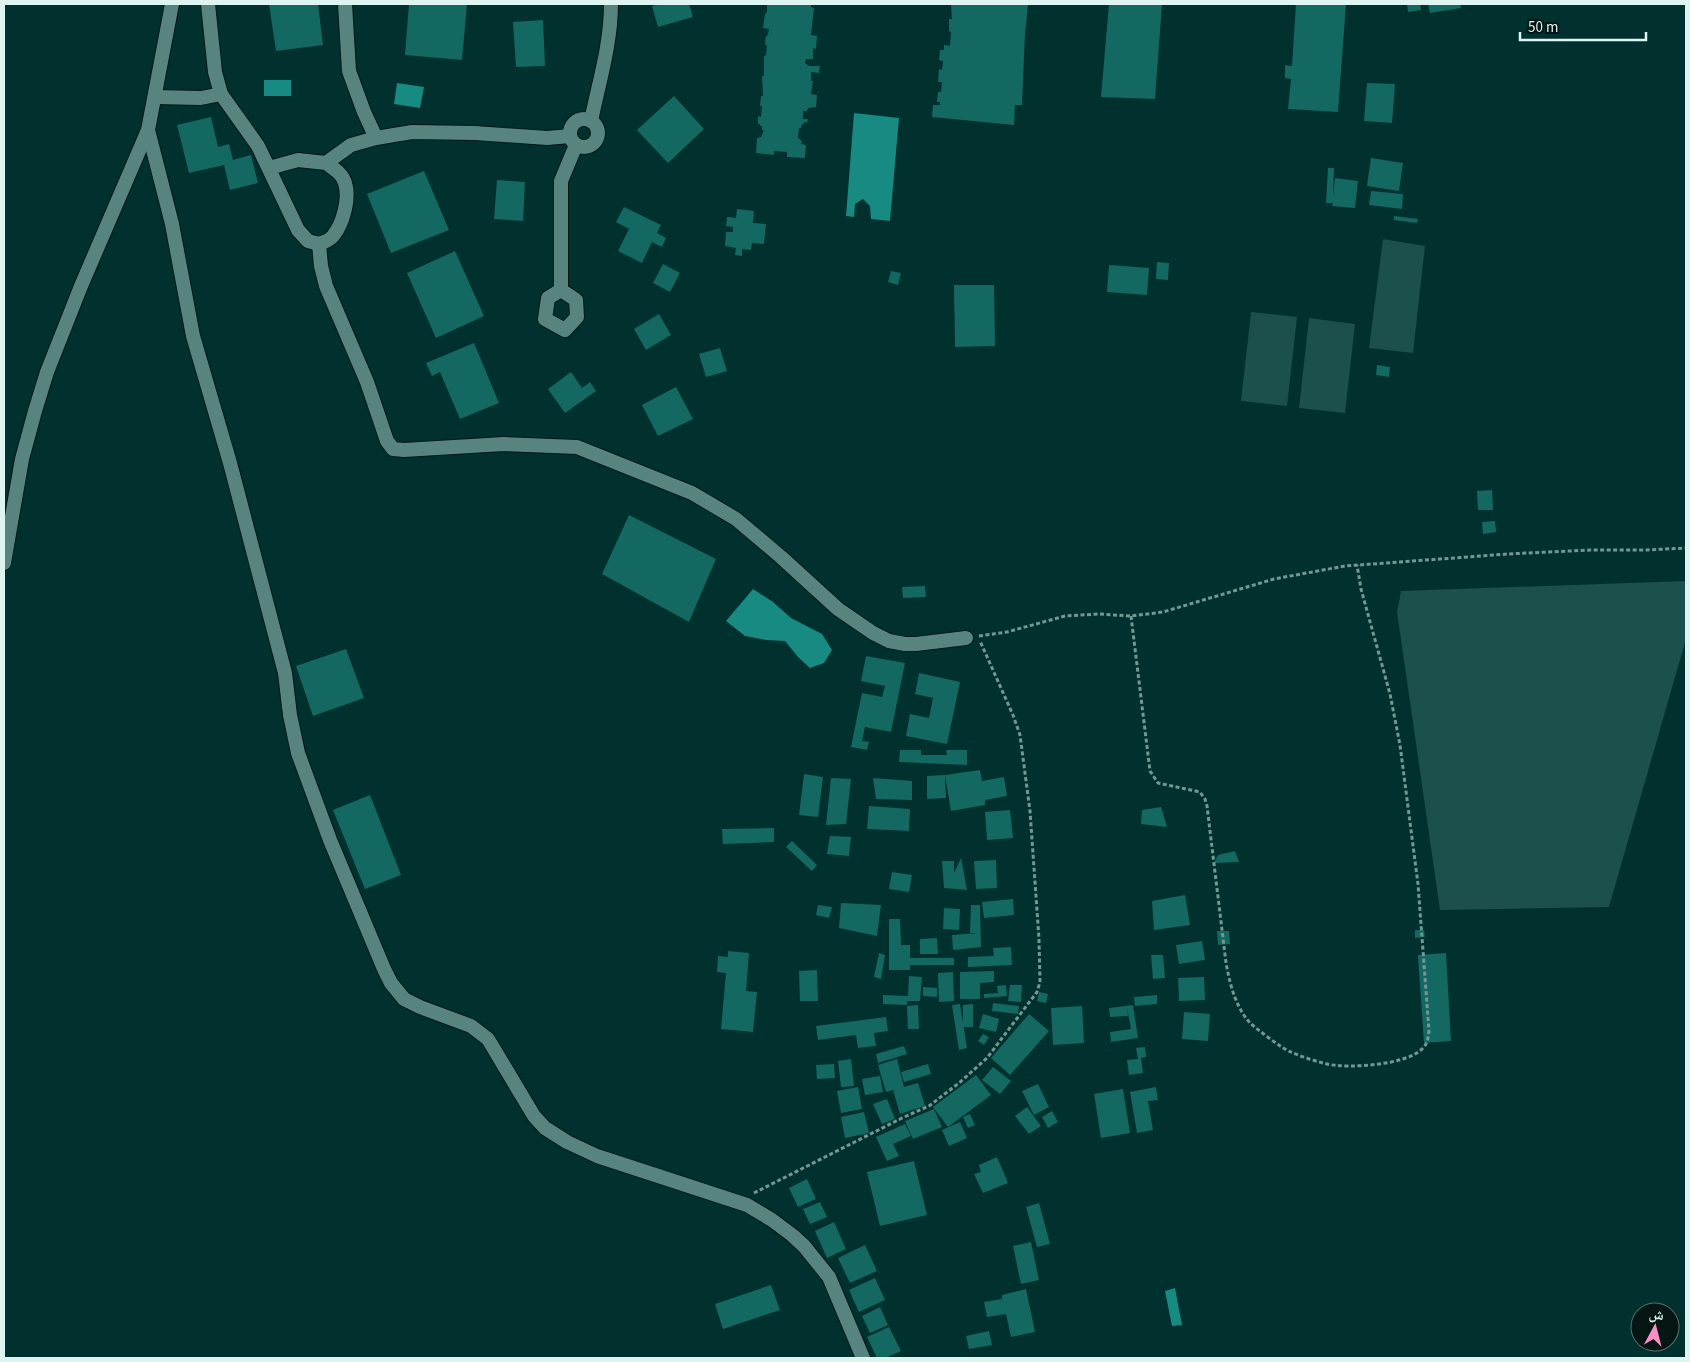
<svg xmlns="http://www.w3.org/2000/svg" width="1690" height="1362" font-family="'Source Sans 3','Noto Naskh Arabic',sans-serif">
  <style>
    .green { fill: #1b504c }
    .water { fill: #178a82 }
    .building { fill: #146862 }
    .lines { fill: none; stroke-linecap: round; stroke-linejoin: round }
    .street-casing { stroke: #021614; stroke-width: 16 }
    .path { stroke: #749794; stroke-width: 3; stroke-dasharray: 4 2.5; stroke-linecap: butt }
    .street { stroke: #58847f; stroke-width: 14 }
  </style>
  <rect width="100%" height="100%" fill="#01312e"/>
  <g class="green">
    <polygon points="1383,239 1425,246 1413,353 1369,348"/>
    <polygon points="1251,312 1297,317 1287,406 1241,401"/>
    <polygon points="1309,318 1355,324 1345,413 1299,408"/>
    <polygon points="1686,581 1686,639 1609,907 1440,910 1397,612 1401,591"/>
  </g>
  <g class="water">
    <rect x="264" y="80" width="27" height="16"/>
    <polygon points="397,83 424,87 420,108 394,104"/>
    <polygon points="854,113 899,118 890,221 871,219 870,206 863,199 855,204 854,217 846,216"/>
    <polygon points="753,589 773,602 791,618 822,634 832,650 824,663 810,668 798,657 785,641 766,640 745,636 726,621"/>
    <polygon points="1175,1288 1182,1325 1172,1326 1165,1291"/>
  </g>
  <g class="building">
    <polygon points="269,4 318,4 323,45 276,51"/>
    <polygon points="409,4 467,4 462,60 405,55"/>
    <polygon points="661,4 689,4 693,17 658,27 652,6"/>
    <polygon points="767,4 811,4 811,7 814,8 811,35 817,36 816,49 813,48 813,59 806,59 805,63 809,66 820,66 819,73 811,72 811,81 813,81 811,94 817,95 816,107 808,108 807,111 803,111 803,119 808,119 807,123 804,122 804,124 802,124 801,128 799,128 798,138 802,141 801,144 806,145 805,158 787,157 787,152 774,151 774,155 756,153 757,138 761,137 764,130 762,130 762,126 760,126 760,124 758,124 758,116 761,117 762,106 760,106 761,96 763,96 762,76 764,76 764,56 766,55 767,45 765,45 766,36 768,35 769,29 763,28 765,14 767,12"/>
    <polygon points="951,4 1028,4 1025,34 1022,105 1015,105 1014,125 932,117 933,105 940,105 940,102 937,102 938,92 941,92 942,82 938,82 939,69 942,70 943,61 939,60 940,50 944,50 944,45 950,46 951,32 949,31 949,19 952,19"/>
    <polygon points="1109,4 1162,4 1155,99 1101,97"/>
    <polygon points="1296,4 1346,4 1338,112 1288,109 1291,79 1285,78 1285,65 1292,66"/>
    <polygon points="1407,4 1420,4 1421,10 1408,12"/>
    <polygon points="1428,4 1460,4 1461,8 1430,13"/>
    <polygon points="543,20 545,66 516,67 513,22"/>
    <polygon points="1367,83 1395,84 1392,123 1364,121"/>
    <polygon points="674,96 704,129 668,163 637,130"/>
    <polygon points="211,117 218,147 229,144 233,160 251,155 258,183 230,190 224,165 189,173 177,125"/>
    <polygon points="1371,158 1403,163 1399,191 1367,186"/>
    <polygon points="1328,168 1334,168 1333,197 1335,178 1358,181 1355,208 1332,206 1333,203 1326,203"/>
    <polygon points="424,171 449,230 391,253 367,194"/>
    <polygon points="497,180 525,182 523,221 494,219"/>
    <polygon points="1371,191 1403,194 1402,209 1369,205"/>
    <polygon points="624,207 661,225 657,233 666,238 662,247 652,242 642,263 618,251 629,229 616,222"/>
    <polygon points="737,209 754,211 753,223 766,224 764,244 752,243 751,250 742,249 742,256 735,255 736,248 725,246 726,232 733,232 733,227 726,226 727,217 736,218"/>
    <polygon points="1394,216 1418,219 1417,223 1394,220"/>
    <polygon points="455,251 484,316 436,338 407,273"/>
    <polygon points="1157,262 1169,263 1168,280 1156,279"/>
    <polygon points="663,264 680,273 670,292 653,283"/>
    <polygon points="1109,265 1149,268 1147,295 1107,292"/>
    <polygon points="891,271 901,273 898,285 888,282"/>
    <polygon points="954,285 994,285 995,346 955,347"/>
    <polygon points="659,314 671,335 646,350 634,329"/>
    <polygon points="474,343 499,403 460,419 440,372 432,376 426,363"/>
    <polygon points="720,348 727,371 706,377 699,354"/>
    <polygon points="1377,365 1390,367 1389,377 1376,375"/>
    <polygon points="571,372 582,388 590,382 596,391 565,413 548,389"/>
    <polygon points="676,387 693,419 658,436 642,405"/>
    <polygon points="1492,490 1493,510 1478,510 1477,491"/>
    <polygon points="629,515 716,559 689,622 602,574"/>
    <polygon points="1495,521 1496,532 1483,534 1482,522"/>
    <polygon points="925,586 926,597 903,598 902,587"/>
    <polygon points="346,649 364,698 313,716 296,666"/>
    <polygon points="866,656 905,663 891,732 865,727 862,741 869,742 867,750 851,747 862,693 882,697 885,686 861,681"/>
    <polygon points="919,673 960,682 947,744 906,736 910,714 929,718 933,698 915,694"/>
    <polygon points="900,750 921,750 921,755 947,755 946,750 967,750 967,765 899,762"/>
    <polygon points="980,770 982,781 1004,777 1007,796 985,800 985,805 951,811 945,775"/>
    <polygon points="804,774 823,777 818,817 799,815"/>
    <polygon points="945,775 946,798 927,799 927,776"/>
    <polygon points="831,778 851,779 846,824 826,825"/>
    <polygon points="873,778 912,781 912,800 876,799"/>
    <polygon points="370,795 401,875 365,889 333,810"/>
    <polygon points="869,806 910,809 909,831 867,829"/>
    <polygon points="1161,807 1167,827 1141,824 1142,810"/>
    <polygon points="1010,810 1013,838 987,840 985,812"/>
    <polygon points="774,828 774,842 723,844 722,829"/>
    <polygon points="830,836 851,837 849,856 827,854"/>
    <polygon points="792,841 817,865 812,871 786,847"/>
    <polygon points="1235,851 1239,862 1214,863 1218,855"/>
    <polygon points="961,858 967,890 944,888 942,861 954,861 954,873"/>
    <polygon points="996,860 997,888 976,889 974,861"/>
    <polygon points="892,872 912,875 909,892 889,889"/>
    <polygon points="1185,895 1190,925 1154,930 1152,901"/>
    <polygon points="1013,899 1014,915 984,918 982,902"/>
    <polygon points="841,903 881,905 877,936 839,928"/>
    <polygon points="818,905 832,907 829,918 816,915"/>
    <polygon points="971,905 980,905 981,947 953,950 952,935 978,933 970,933"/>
    <polygon points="944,908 960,909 959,930 943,929"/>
    <polygon points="889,919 900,919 901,945 910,945 910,958 954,958 954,965 910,965 910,970 889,970"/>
    <polygon points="1415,930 1424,930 1425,937 1415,938"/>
    <polygon points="1217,931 1229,931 1230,944 1218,945"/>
    <polygon points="937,938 938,954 920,954 920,939"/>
    <polygon points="1202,941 1205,960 1179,964 1176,945"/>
    <polygon points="1011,947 1012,965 968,967 968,957 994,956 993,948"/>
    <polygon points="728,951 749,953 746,991 757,992 753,1032 721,1029 726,973 717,972 718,956 728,957"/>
    <polygon points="879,953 885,955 881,979 874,977"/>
    <polygon points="1446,953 1451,1041 1424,1043 1418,955"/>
    <polygon points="1151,955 1163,955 1165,978 1153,979"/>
    <polygon points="817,970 818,1001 800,1001 799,971"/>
    <polygon points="994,971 994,982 980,983 980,999 960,999 960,972"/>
    <polygon points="953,972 954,1001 939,1002 938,973"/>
    <polygon points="909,976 922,977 920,1001 907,1001 907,1005 883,1004 883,995 908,996"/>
    <polygon points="1204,977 1205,1000 1179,1001 1178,978"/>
    <polygon points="1006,985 1007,996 984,998 984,994 998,993 997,986"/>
    <polygon points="1010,985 1022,985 1021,1002 1008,1001"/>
    <polygon points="923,987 937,988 937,997 923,996"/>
    <polygon points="1039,992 1048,994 1046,1003 1037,1001"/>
    <polygon points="1157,995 1157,1004 1135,1006 1134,997"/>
    <polygon points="993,1003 1019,1006 1018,1014 992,1011"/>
    <polygon points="960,1004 967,1048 959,1050 952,1005"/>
    <polygon points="973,1004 973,1027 963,1027 963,1005"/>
    <polygon points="918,1005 919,1029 908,1029 907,1006"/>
    <polygon points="1133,1005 1138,1038 1111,1042 1110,1032 1131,1029 1127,1008 1128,1016 1110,1017 1109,1008"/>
    <polygon points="1082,1006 1084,1043 1053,1045 1051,1008"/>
    <polygon points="1184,1012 1210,1014 1208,1041 1182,1039"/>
    <polygon points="983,1014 999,1019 996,1032 979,1028"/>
    <polygon points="1029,1014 1049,1031 1010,1075 991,1058"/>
    <polygon points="886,1017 888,1031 874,1033 876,1046 858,1048 856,1035 818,1040 816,1026"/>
    <polygon points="983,1034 989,1037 984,1045 978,1041"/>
    <polygon points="904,1046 907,1054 878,1063 876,1054"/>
    <polygon points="1145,1047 1146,1057 1141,1058 1143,1073 1129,1075 1127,1060 1138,1059 1136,1048"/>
    <polygon points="851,1059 854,1086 841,1087 838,1061"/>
    <polygon points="897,1059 904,1087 918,1083 925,1106 900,1114 893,1090 886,1092 878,1065"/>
    <polygon points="834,1064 835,1078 817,1079 816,1065"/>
    <polygon points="928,1064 931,1074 904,1082 901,1072"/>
    <polygon points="993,1067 1011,1081 1000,1094 982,1080"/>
    <polygon points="976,1075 991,1095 948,1127 933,1107"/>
    <polygon points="880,1076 883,1092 865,1095 862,1079"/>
    <polygon points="1038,1084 1049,1107 1034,1115 1022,1091"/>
    <polygon points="858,1087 862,1109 841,1113 837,1091"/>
    <polygon points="1156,1087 1158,1100 1148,1101 1153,1130 1137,1133 1130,1092"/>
    <polygon points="1123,1089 1130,1133 1101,1138 1094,1094"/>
    <polygon points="887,1099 895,1119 882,1124 873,1104"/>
    <polygon points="1027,1107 1041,1126 1029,1134 1015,1116"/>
    <polygon points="934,1109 942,1127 913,1139 905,1121"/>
    <polygon points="1052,1111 1058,1122 1048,1128 1042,1117"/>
    <polygon points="864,1112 869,1133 845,1138 841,1117"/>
    <polygon points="970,1114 975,1125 968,1128 963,1117"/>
    <polygon points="960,1122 967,1138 949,1146 942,1130"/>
    <polygon points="905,1124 911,1136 893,1144 899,1156 887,1161 876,1137"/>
    <polygon points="997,1157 1008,1183 983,1193 974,1174 981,1172 979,1165"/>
    <polygon points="914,1161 927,1215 880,1226 867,1172"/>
    <polygon points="807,1179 816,1199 798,1207 789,1188"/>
    <polygon points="820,1202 827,1217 810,1224 803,1209"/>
    <polygon points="1039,1203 1050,1244 1037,1247 1026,1207"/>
    <polygon points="834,1222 846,1249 827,1258 815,1231"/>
    <polygon points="1031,1242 1039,1280 1021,1284 1013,1246"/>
    <polygon points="865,1245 877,1271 850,1283 838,1258"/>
    <polygon points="875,1278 885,1300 859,1312 849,1290"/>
    <polygon points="771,1285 780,1310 723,1329 715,1304"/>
    <polygon points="1026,1289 1035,1332 1011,1337 1006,1314 987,1317 984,1302 1002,1299 1002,1295"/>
    <polygon points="880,1307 888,1325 870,1333 862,1316"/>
    <polygon points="889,1327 901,1351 885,1358 877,1358 867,1337"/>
    <polygon points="989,1331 992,1345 969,1349 966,1336"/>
  </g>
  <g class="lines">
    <g class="street-casing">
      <g id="street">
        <polyline points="208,4 215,72 221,94 258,146 298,230 308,241 319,244 321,266 326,286 367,382 387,441 393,449 404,450 504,444 577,447 692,493 736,519 781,557 838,609 873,633 889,641 905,644 916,644 966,638"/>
        <polyline points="345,4 349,71 364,112 376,138"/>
        <polyline points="155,97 201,98 221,94"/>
        <circle cx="584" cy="133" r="14"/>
        <path d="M591,121C599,82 611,44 611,4"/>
        <polyline points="148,130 172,224 193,336 230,463 285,673 290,715 298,753 330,840 384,969 391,983 404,999 420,1007 471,1026 488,1039 534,1116 545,1128 567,1142 597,1156 747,1205 772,1220 792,1235 804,1246 829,1277 863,1358"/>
        <polyline points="269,168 298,160 326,163 351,145 376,138 412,132 475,133 547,138 570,136"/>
        <path d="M319,244C324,242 329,241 333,236C343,224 350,198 345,183C342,173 334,169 326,163"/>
        <polyline points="561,290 576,300 577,317 565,330 545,319 548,298 561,290 561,181 576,145"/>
        <polyline points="4,563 22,459 35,411 47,372 81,286 148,130 172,4"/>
      </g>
    </g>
    <g class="path">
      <path d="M1131,616L1150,771L1158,783L1200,792L1205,799L1207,806L1226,963C1230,984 1235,1006 1250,1023C1257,1029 1282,1049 1291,1052C1302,1057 1315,1061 1327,1064C1348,1069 1408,1065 1423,1048C1428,1043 1428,1037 1429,1031L1418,884L1400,745L1390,694L1361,589L1357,565"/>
      <polyline points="979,636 1007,632 1065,616 1098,614 1131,616 1163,612 1274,579 1345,566 1508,554 1590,550 1646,550 1686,548"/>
      <polyline points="754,1193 902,1118 929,1106 959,1083 987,1058 1037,992 1040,982 1039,939 1030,811 1020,735 1013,715 980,641"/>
    </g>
    <use href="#street" class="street"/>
  </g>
  <rect width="1690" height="1362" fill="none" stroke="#ddf4f1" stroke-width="10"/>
  <g transform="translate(1655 1327) rotate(7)"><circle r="24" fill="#051614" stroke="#5b6f6c"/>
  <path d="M0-4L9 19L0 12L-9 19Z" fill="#fc8fc2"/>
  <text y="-8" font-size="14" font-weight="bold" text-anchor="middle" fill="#ddf4f1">ش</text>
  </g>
  <path d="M1520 32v8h126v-8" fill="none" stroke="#ddf4f1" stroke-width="2.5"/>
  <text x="1528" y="32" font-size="15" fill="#ddf4f1" stroke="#051614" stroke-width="4" paint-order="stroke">50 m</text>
</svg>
